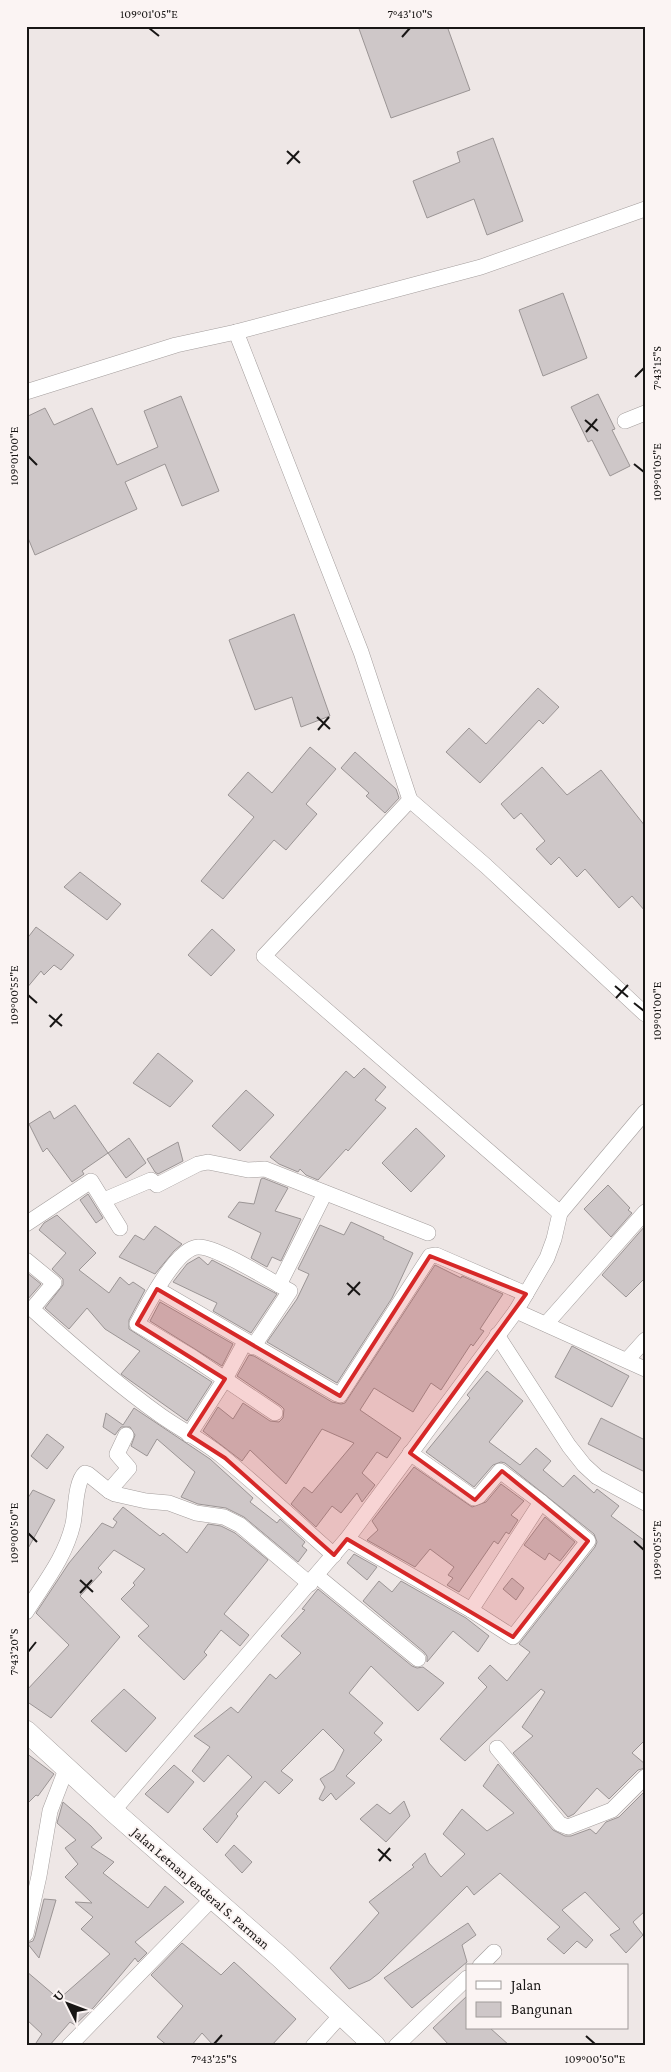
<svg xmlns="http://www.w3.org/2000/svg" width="671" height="2072" font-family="'Crimson Pro',serif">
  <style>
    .building { fill: #cec7c8; stroke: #9b9595 }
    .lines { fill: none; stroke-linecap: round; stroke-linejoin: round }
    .minor-casing { stroke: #a49e9d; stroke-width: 16 }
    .secondary-casing { stroke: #a49e9d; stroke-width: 22 }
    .minor { stroke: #fff; stroke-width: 15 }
    .secondary { stroke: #fff; stroke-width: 21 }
    .marked { fill: #d62828; fill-opacity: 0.2; stroke: #d62828; stroke-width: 4; stroke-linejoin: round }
    .ticks { fill: none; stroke: #181615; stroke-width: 2 }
    .labels { text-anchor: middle; stroke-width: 4; stroke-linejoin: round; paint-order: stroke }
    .street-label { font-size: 14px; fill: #181615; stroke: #fbf4f3 }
    .neatline { fill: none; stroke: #181615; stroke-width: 2 }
    .ticks-label { font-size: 12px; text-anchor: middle; fill: #181615 }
  </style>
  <rect width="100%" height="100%" fill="#eee7e6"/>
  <g class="building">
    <polygon points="358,26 447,26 470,90 391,118"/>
    <polygon points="493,138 523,221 487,235 474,199 427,218 413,181 460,162 457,152"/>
    <polygon points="563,293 587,358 543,376 519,310"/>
    <polygon points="598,394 615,429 612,430 630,466 610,476 592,440 588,442 571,407"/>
    <polygon points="181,396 219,491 182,506 165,464 125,482 137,509 35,555 26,533 26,417 45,408 54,425 92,408 117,465 158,447 144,411"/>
    <polygon points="294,614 330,716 301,727 292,697 255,710 229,640"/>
    <polygon points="538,688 559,707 543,724 539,720 480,783 446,752 469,728 486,744"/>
    <polygon points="310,747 336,769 306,804 317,814 286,850 274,840 223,899 201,881 254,817 228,795 248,772 272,793"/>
    <polygon points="355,752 396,789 399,798 385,813 366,796 369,793 341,768"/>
    <polygon points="542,767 567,795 601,770 645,826 645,911 632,896 619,908 585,869 577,877 559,857 551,865 536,849 545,841 521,813 514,819 501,804"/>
    <polygon points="80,872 121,904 107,920 64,887"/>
    <polygon points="36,927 74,955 61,970 54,965 44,975 41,971 26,989 26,940"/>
    <polygon points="212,929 235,950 211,976 188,955"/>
    <polygon points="158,1053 193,1081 170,1107 133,1083"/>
    <polygon points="364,1068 386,1087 375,1100 386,1108 348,1151 346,1149 318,1180 306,1175 300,1169 298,1172 279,1164 270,1157 346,1071 354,1078"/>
    <polygon points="246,1090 274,1115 240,1151 212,1126"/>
    <polygon points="75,1105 108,1153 82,1171 84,1174 72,1182 47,1148 43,1152 29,1124 50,1111 54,1119"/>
    <polygon points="416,1128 445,1156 411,1192 382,1163"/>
    <polygon points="129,1138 146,1163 126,1178 108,1153"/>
    <polygon points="178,1142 183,1161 158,1174 155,1172 147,1159"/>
    <polygon points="263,1178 288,1188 275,1211 301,1219 281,1261 272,1257 267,1267 251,1258 261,1233 228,1217 239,1202 254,1204 261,1179"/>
    <polygon points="608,1185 630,1208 628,1210 632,1213 611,1237 584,1209"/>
    <polygon points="88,1194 103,1218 96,1223 80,1200"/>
    <polygon points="57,1215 96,1253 79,1270 109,1293 120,1277 129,1285 133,1282 145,1290 129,1320 129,1329 212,1382 187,1421 121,1374 140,1351 105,1329 87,1308 69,1329 45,1308 63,1285 63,1279 52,1269 66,1253 39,1230 44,1223"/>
    <polygon points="351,1222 384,1237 383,1239 413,1253 392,1298 337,1383 267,1342 297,1299 309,1274 298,1269 320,1225 344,1235"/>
    <polygon points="155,1226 182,1244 174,1251 155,1274 119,1257 135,1235 144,1240"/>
    <polygon points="645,1226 645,1278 626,1297 602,1275"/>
    <polygon points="199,1257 208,1265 212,1260 277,1294 251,1333 213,1311 217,1303 173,1282 187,1264"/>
    <polygon points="435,1265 461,1278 462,1276 503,1294 480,1329 484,1331 473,1346 471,1344 441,1390 431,1383 413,1412 374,1388 360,1410 401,1438 387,1458 377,1452 362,1473 375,1485 362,1502 357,1493 341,1513 332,1506 316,1527 291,1504 304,1487 312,1493 354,1443 322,1429 286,1484 250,1450 242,1461 203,1431 218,1407 233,1419 243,1403 270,1421 279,1422 283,1418 284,1409 281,1406 237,1376 249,1355 254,1356 332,1402 341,1404 345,1403"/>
    <polygon points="26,1272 41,1284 27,1300 26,1299"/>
    <polygon points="160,1302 233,1344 222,1366 150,1321"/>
    <polygon points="572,1346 629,1376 612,1407 555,1377"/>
    <polygon points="487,1371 523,1401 489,1442 520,1465 536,1448 551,1461 543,1470 563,1487 574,1475 594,1493 597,1489 619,1506 611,1516 645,1541 645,1740 632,1753 645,1764 645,1768 638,1770 609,1799 597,1788 574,1814 568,1817 513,1753 533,1736 522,1727 545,1692 541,1689 465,1761 440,1739 487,1687 478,1678 490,1665 507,1681 530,1652 519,1644 595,1547 597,1542 594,1534 505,1463 501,1462 493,1465 474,1487 426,1452 470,1398 467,1395"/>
    <polygon points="134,1408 210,1459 253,1498 250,1502 277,1523 280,1519 305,1542 302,1546 307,1550 298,1562 244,1517 226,1508 198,1504 181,1497 195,1472 157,1439 147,1456 131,1446 135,1435 130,1427 121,1427 115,1435 103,1427 106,1413 123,1425"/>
    <polygon points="601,1418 645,1440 645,1472 588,1444"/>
    <polygon points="47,1434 64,1447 47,1469 31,1456"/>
    <polygon points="414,1467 472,1507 486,1502 501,1484 524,1501 511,1515 518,1520 509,1534 506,1532 498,1544 494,1541 459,1592 447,1585 453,1578 448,1575 454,1567 430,1549 415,1567 367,1540 378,1530 372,1521"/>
    <polygon points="33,1490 55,1500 26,1552 26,1501"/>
    <polygon points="123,1507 160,1536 163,1533 187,1553 208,1524 221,1526 235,1533 268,1560 224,1614 249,1635 240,1646 221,1630 204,1652 207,1655 184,1680 138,1636 149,1626 121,1599 135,1585 133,1583 145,1569 114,1550 98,1568 102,1572 80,1596 120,1637 51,1718 26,1701 26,1691 69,1645 36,1613 69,1563 102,1523 113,1528 117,1522 113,1519"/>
    <polygon points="545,1517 575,1542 560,1561 549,1553 545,1560 524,1545"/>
    <polygon points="354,1554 377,1567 367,1580 347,1563"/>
    <polygon points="512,1578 524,1588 516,1600 503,1589"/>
    <polygon points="379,1581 392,1592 401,1581 466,1618 489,1636 478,1652 453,1631 427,1662 427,1656 424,1652 363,1601"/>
    <polygon points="318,1589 412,1666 417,1668 423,1667 444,1683 418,1711 371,1666 349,1693 383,1723 374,1733 382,1740 346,1776 355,1783 336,1800 331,1793 323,1801 319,1799 325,1787 320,1779 334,1770 344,1750 323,1729 281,1771 293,1780 279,1794 265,1781 236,1814 238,1816 217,1843 203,1829 252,1777 228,1755 204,1782 192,1771 210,1747 194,1736 231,1707 238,1713 270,1674 276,1679 301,1653 281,1636 305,1610 302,1609"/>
    <polygon points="124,1689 156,1718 126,1752 91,1721"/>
    <polygon points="26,1753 54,1774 38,1796 36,1795 26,1805"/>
    <polygon points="498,1764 553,1830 565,1836 571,1836 590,1829 596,1834 606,1822 619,1817 645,1791 645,1911 633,1922 643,1935 626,1953 610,1935 620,1929 585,1892 562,1910 593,1940 586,1948 577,1941 564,1954 547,1939 560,1927 500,1873 474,1895 467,1886 379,1973 370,1980 349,1989 330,1968 379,1913 369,1902 414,1867 412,1865 425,1853 429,1863 441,1877 465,1854 443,1834 462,1809 487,1831 514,1813 483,1786"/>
    <polygon points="174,1765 194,1782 168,1813 145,1794"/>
    <polygon points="404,1801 410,1816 386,1842 360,1819 377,1804 390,1814"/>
    <polygon points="63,1802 91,1826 102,1838 91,1847 114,1862 103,1873 148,1908 165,1886 184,1902 135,1942 147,1953 138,1962 135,1958 94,2007 75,2025 70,2022 49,2046 34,2046 42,2034 26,2019 26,1971 59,1999 110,1954 81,1929 93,1917 75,1902 92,1903 65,1877 78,1864 65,1848 76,1840 57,1823"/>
    <polygon points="234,1845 252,1862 242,1873 225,1855"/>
    <polygon points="44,1899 56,1900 39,1958 27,1943 33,1941 35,1936"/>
    <polygon points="468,1923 476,1935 462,1945 467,1962 412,2008 384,1978"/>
    <polygon points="182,1943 221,1975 234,1962 296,2019 271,2046 214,2046 202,2033 191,2046 168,2046 157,2037 183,2006 151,1975"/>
    <polygon points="467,1996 467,2028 490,2028 510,2046 450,2046 433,2028"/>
  </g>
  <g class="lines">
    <g class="minor-casing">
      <g id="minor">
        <polyline points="236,332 361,652 410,800"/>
        <polyline points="26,392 176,345 236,332 481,267 645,209"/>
        <polyline points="625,421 645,413"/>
        <polyline points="104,1200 151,1180 157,1185 198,1164 208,1162 248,1170 265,1169 428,1233"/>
        <polyline points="560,1213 264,956 410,800 486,866 645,1014"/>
        <polyline points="26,1224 91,1181 120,1228"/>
        <path d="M26,1260L54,1283L32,1309C73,1346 115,1383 160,1415C181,1430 204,1441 223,1457C261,1488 297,1523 334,1555"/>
        <polyline points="157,1289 337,1394 340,1395 430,1256 436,1255 526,1294"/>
        <polyline points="516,1311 645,1369"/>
        <polyline points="546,1324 645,1212"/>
        <polyline points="497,1335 569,1446 584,1465 597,1477 645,1503"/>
        <polyline points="253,1347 290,1291 279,1285 325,1193"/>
        <polyline points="627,1360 645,1340"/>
        <path d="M275,1413L192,1357L137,1324C147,1306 176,1248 198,1247C215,1246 263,1276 279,1285"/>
        <polyline points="189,1435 225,1379 245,1342"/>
        <polyline points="109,1491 115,1494 146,1501 169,1503 196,1513 224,1517 240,1525 310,1584"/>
        <polyline points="347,1539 471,1610 541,1502 500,1471 479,1496 474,1498 410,1453"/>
        <polyline points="317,1576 418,1659"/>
        <polyline points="471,1610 513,1637 588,1541 541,1502"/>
        <path d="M26,1612C44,1583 65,1558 73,1524C76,1510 75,1482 85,1473L88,1474L109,1491L129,1468L117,1454L126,1435"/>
        <polyline points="497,1748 560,1824 568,1827 612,1810 645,1777"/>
        <polyline points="113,1811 347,1539 516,1311 547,1258 554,1239 560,1213 645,1112"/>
        <polyline points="26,1934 39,1876 50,1811 67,1767"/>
        <polyline points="480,1966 494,1952"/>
        <polyline points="69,2046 213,1898"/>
        <polyline points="313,2046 342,2014"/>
        <polyline points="396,2046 467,1978"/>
      </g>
    </g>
    <g class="secondary-casing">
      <polyline id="secondary" points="26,1731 113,1811 280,1957 375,2046"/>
    </g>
    <use href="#minor" class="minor"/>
    <use href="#secondary" class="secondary"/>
  </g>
  <path class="marked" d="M430,1256L526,1294L410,1453L475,1500L502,1471L588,1541L513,1637L347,1539L334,1555L225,1458L189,1435L225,1379L137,1324L157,1289L340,1396Z"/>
  <path class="ticks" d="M149,28L159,36M402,37L410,28M287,151L300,163M287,164L299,151M635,377L644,368M585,420L598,431M586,432L597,419M28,456L37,465M634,464L644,472M317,717L330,729M318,730L329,717M615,986L628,997M28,995L37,1003M616,998L628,985M634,1003L644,1011M49,1015L62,1026M50,1027L62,1014M347,1283L360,1295M348,1295L360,1282M28,1533L37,1542M634,1541L644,1550M80,1580L93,1592M80,1593L92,1580M28,1652L36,1642M378,1849L391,1861M379,1861L390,1848M586,2036L595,2044M214,2044L222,2035"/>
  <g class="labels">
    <g class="street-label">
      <text transform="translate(201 1888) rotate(41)" y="5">Jalan Letnan Jenderal S. Parman</text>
    </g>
  </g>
  <rect width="671" height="2072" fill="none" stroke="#fbf4f3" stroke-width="55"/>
  <rect x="466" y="1964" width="162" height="65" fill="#fbf4f3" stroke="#a09b9a"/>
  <rect x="476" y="1981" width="25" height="8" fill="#ffffff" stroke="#a09b9a"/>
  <text x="511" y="1990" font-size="15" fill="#181615">Jalan</text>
  <rect x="476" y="2002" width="25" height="15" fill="#cec7c8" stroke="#a09b9a"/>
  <text x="511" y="2014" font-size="15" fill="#181615">Bangunan</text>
  <g transform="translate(68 2004) rotate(312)" stroke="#fbf4f3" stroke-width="4" paint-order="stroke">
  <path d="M0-4L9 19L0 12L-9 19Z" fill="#181615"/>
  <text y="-8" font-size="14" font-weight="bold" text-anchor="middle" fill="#181615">U</text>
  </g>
  <rect x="28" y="28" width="616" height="2016" class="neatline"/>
  <g class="ticks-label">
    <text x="149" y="18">109°01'05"E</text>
    <text x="410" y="18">7°43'10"S</text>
    <text transform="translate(657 368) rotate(-90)" y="4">7°43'15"S</text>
    <text transform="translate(14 456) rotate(-90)" y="4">109°01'00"E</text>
    <text transform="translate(657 472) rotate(-90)" y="4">109°01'05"E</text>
    <text transform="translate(14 995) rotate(-90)" y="4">109°00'55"E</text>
    <text transform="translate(657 1011) rotate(-90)" y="4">109°01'00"E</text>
    <text transform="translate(14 1533) rotate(-90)" y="4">109°00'50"E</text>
    <text transform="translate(657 1550) rotate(-90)" y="4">109°00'55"E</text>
    <text transform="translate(14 1652) rotate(-90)" y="4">7°43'20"S</text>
    <text x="214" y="2063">7°43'25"S</text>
    <text x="595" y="2063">109°00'50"E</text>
  </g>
</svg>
